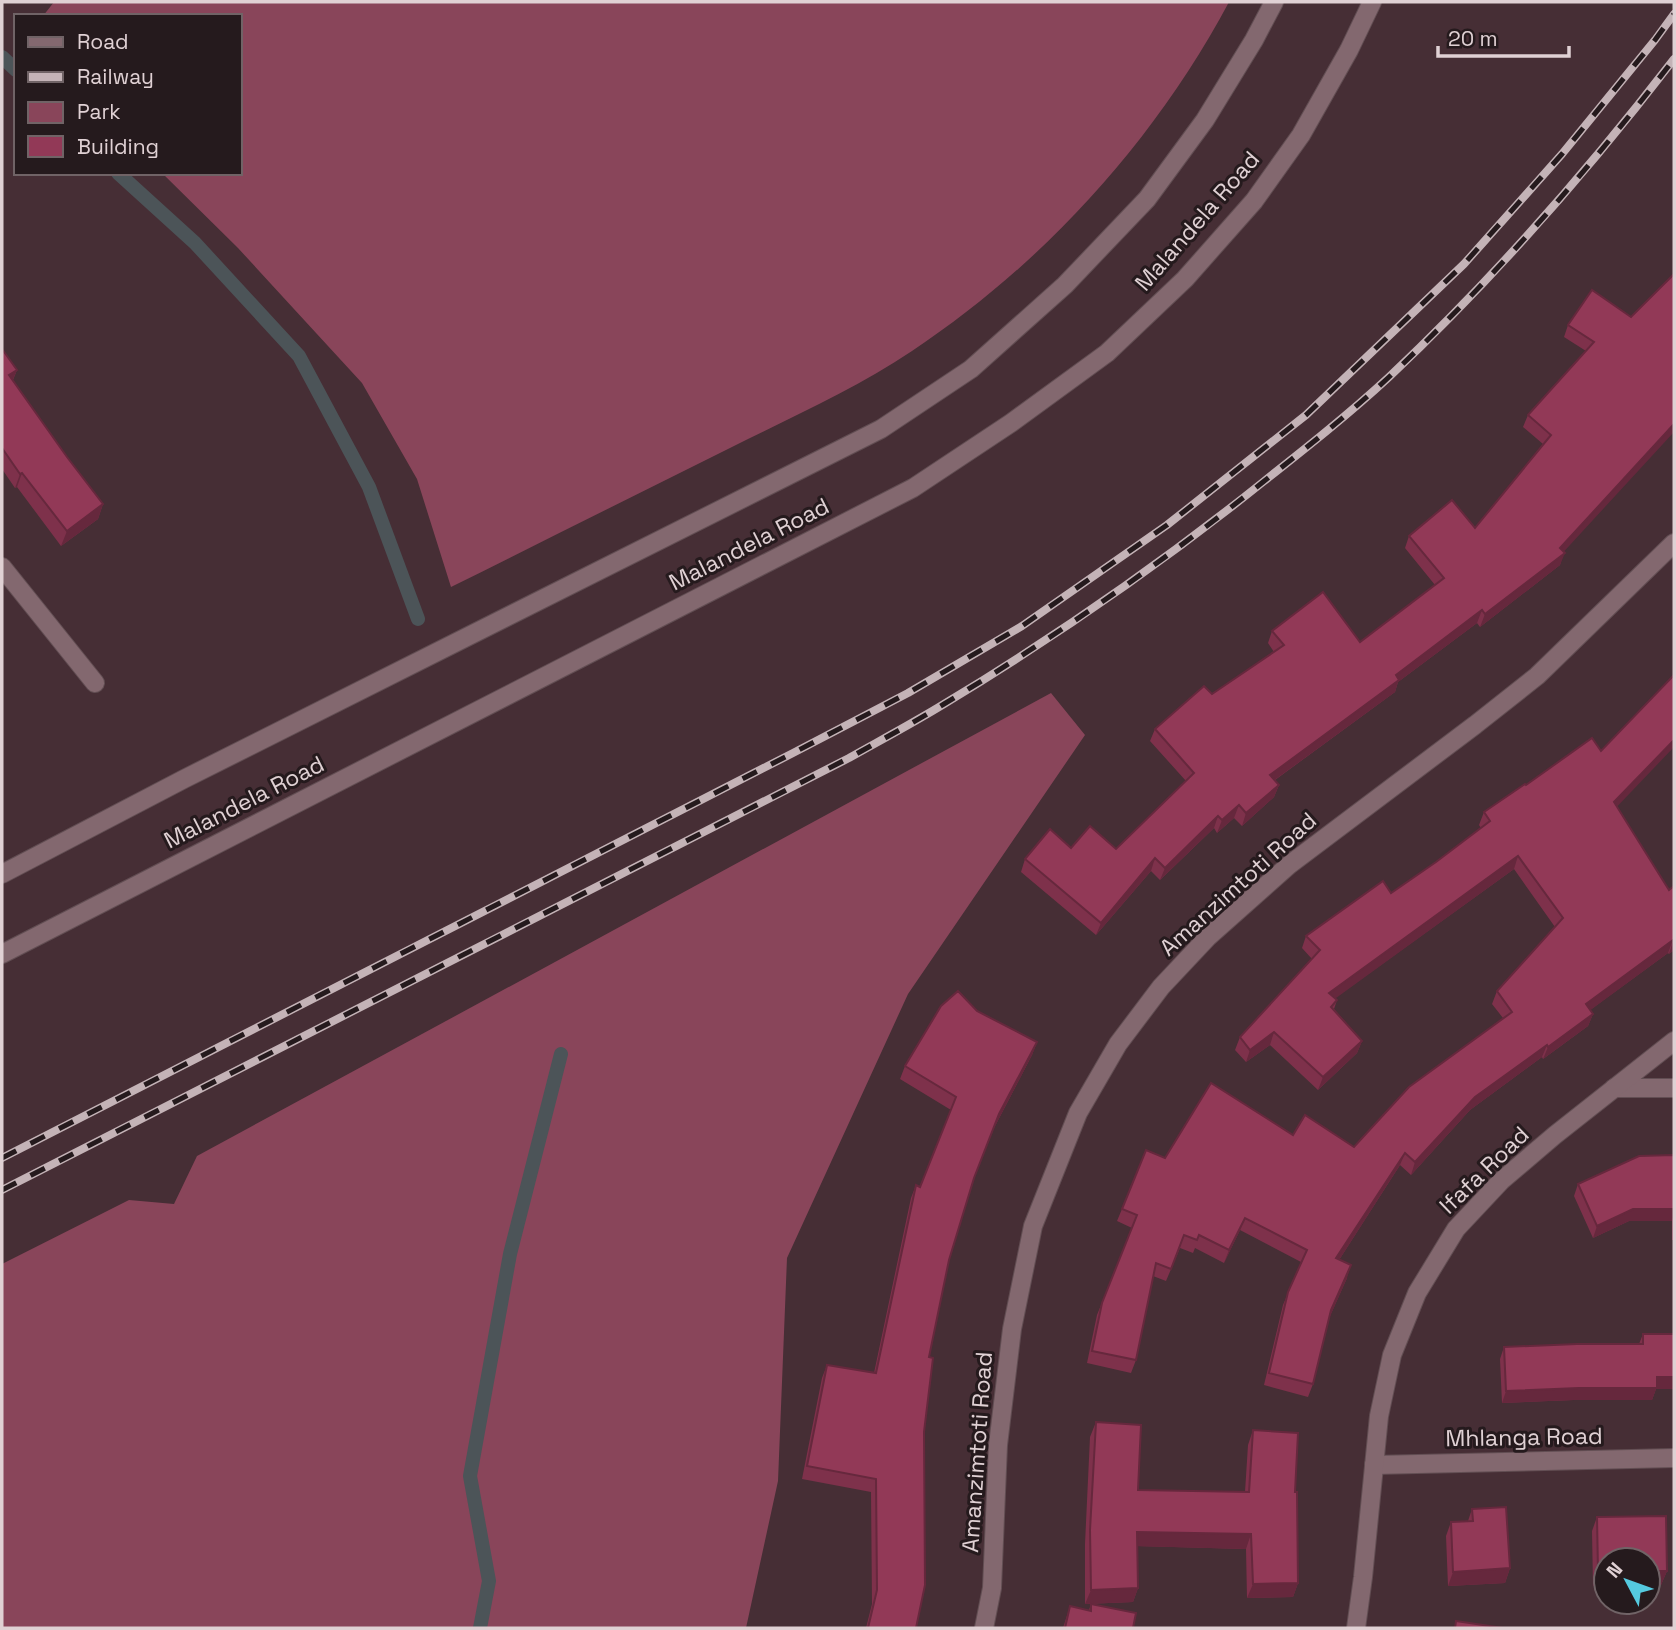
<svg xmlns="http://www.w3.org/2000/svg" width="1676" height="1630" font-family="'Space Grotesk',sans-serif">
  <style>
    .green { fill: #89455a }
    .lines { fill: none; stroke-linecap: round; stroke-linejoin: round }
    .stream { stroke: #4c5458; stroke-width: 14 }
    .street-casing { stroke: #624e53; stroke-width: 20 }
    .secondary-casing { stroke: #624e53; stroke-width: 20 }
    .street { stroke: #83686f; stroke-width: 18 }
    .secondary { stroke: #83686f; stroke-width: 18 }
    .rail-casing { stroke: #c4b3b7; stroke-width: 8 }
    .rail { stroke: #251a1d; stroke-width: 5; stroke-dasharray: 16; stroke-linecap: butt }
    .wall { fill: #7e314b }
    .shaded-wall { fill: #66283d }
    .building { fill: #923957; stroke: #66283d; stroke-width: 2 }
    .labels { text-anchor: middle; stroke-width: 6; stroke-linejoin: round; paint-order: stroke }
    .street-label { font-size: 23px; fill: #e0d1d4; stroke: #251a1d }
  </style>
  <rect width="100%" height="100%" fill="#462e35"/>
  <g class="green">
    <path d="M54,2H1229C1154,142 1044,263 912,351C855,389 792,417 730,448C637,494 544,541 451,587L417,479L362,383L238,248L162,173H240V16H43Z"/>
    <polygon points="1051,693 1085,735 908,994 787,1258 778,1481 746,1628 2,1628 2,1264 129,1200 174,1204 197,1156"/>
  </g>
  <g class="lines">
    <g class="stream">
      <polyline points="2,57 16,70"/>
      <polyline points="118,173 195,243 299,356 369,487 418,619"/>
      <polyline points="480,1628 489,1581 470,1476 510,1254 561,1054"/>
    </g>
    <g class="street-casing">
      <g id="street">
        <polyline points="2,567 95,683"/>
        <polyline points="1614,1088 1674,1088"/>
        <polyline points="1374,1465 1674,1458"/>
        <polyline points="984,1628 992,1588 998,1445 1012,1329 1033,1226 1078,1113 1118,1044 1161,987 1208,937 1289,865 1475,725 1537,676 1674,543"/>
        <polyline points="1356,1628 1363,1577 1379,1416 1392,1355 1417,1293 1456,1229 1501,1181 1555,1135 1674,1041"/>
      </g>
    </g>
    <g class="secondary-casing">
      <g id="secondary">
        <polyline points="2,874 184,779 881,429 971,369 1065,285 1147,199 1205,120 1254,40 1274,2"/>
        <polyline points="2,954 913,488 1011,423 1107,353 1185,279 1254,201 1301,135 1349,50 1372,2"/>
      </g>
    </g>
    <use href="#street" class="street"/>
    <use href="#secondary" class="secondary"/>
    <g class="rail-casing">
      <g id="rail">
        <polyline points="2,1158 793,753 908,693 1022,626 1167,525 1306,415 1464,264 1562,154 1655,40 1674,14"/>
        <path d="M2,1190L849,758C881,740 913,723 944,704C1055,637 1162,563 1263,482C1306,448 1349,414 1389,377C1493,279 1587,172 1674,59"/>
      </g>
    </g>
    <use href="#rail" class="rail"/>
  </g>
  <g class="wall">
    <polygon points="1631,317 1560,565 1480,627 1477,623 1398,682 1395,692 1275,780 1279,785 1274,797 1242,826 1234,818 1217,833 1214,828 1160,880 1151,871 1096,935 1021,872 1025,859 1071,848 1116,849 1186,781 1150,741 1155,729 1212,694 1274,652 1268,643 1272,631 1360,642 1435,585 1405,548 1409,536 1475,528 1543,444 1523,427 1528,415 1586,351 1564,337 1568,325"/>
    <polygon points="2,349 17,370 13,380 67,457 103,504 98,519 61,546 17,487 15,488 2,469"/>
    <polygon points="1526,785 1617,807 1669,890 1674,886 1674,950 1669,954 1668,953 1590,1010 1593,1014 1588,1026 1543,1059 1542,1057 1470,1110 1411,1175 1400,1165 1339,1260 1347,1278 1330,1316 1313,1384 1308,1397 1264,1385 1283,1305 1301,1262 1240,1230 1224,1263 1195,1248 1193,1253 1180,1248 1166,1281 1153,1276 1136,1360 1131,1373 1087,1363 1097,1315 1132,1228 1117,1221 1122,1209 1165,1158 1293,1135 1354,1147 1503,1018 1492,1004 1497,991 1555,927 1514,869 1335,998 1337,1000 1334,1009 1362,1041 1357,1053 1318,1090 1270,1045 1246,1062 1235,1050 1240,1037 1312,959 1302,948 1306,936 1391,893 1436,862 1481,828 1479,825 1484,812"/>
    <polygon points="977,1011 1037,1042 1032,1055 994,1128 972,1183 949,1260 929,1357 924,1432 916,1628 866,1628 872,1604 871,1492 802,1479 822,1378 827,1365 874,1373 911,1198 916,1185 920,1187 951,1110 900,1079 905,1066"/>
    <polygon points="1674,1155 1674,1240 1672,1240 1672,1221 1629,1221 1593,1238 1574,1196 1578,1184"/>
    <polygon points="1643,1334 1656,1389 1652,1400 1574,1400 1502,1403 1500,1359 1504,1347 1639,1344"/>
    <polygon points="1096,1422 1138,1490 1245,1492 1248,1445 1253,1430 1295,1492 1298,1583 1293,1597 1247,1598 1246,1549 1137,1546 1138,1588 1133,1602 1085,1604 1085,1544 1090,1437"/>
    <polygon points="1472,1509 1510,1568 1505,1583 1448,1586 1446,1536 1451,1522 1468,1521"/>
    <polygon points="1666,1516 1667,1571 1661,1585 1648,1585 1648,1560 1606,1560 1606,1586 1593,1586 1592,1531 1597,1517"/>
    <polygon points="1091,1604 1133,1628 1063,1628 1070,1606 1089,1610"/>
  </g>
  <g class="shaded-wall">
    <polygon points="17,370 11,384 9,375"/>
    <polygon points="1674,424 1674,432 1558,558 1565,553 1560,565 1480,627 1485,614 1560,548"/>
    <polygon points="22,473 17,487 15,488 20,474"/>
    <polygon points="103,504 98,519 61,546 67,531"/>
    <polygon points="1482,610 1477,623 1398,682 1395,692 1265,787 1270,775 1396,675"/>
    <polygon points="1674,740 1674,747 1610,814 1614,802"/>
    <polygon points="1279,785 1274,797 1242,826 1246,813"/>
    <polygon points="1239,805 1234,818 1217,833 1222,820"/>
    <polygon points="1218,816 1214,828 1160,880 1165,868"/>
    <polygon points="1518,856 1514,869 1325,1006 1329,993"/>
    <polygon points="1155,858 1151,871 1096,935 1101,923"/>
    <polygon points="1673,940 1668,953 1581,1017 1586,1004"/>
    <polygon points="1673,941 1674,941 1674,950 1669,954"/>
    <polygon points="1593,1014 1588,1026 1543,1059 1548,1047"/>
    <polygon points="1274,1032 1270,1045 1246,1062 1250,1050"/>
    <polygon points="1362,1041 1357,1053 1318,1090 1323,1077"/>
    <polygon points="1037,1042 1032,1055 994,1128 999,1114"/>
    <polygon points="1547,1045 1542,1057 1470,1110 1411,1175 1415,1162 1475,1097"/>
    <polygon points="1405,1153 1400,1165 1332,1271 1336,1258"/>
    <polygon points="1633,1209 1674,1209 1674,1214 1672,1221 1629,1221 1593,1238 1597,1226"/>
    <polygon points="1245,1218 1240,1230 1224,1263 1229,1250"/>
    <polygon points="1351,1265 1347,1278 1327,1323 1331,1310"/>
    <polygon points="1657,1377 1674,1377 1674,1389 1656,1389 1652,1400 1574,1400 1502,1403 1506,1391"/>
    <polygon points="1137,1532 1251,1534 1246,1549 1132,1546"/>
    <polygon points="1510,1568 1505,1583 1448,1586 1453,1572"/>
    <polygon points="1648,1571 1667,1571 1661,1585 1648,1585"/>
    <polygon points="1598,1572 1606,1572 1606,1586 1593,1586"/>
    <polygon points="1298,1583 1293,1597 1247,1598 1253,1584"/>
    <polygon points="1138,1588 1133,1602 1085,1604 1091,1590"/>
  </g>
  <g class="building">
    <polygon points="1674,274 1674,424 1560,548 1565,553 1485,614 1482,610 1396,675 1399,680 1270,775 1279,785 1246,813 1239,805 1222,820 1218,816 1165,868 1155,858 1101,923 1025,859 1050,829 1071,848 1090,826 1116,849 1194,773 1155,729 1204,686 1212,694 1284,645 1272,631 1323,592 1360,642 1444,578 1409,536 1452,500 1475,528 1551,435 1528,415 1594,342 1568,325 1592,290 1631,317"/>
    <polygon points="2,349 17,370 9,375 67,457 103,504 67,531 22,473 20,474 2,448"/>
    <polygon points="1674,675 1674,740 1614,802 1669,890 1674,886 1674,941 1673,940 1586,1004 1593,1014 1548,1047 1547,1045 1475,1097 1415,1162 1405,1153 1336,1258 1351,1265 1331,1310 1313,1384 1269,1373 1288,1292 1307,1250 1245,1218 1229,1250 1199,1235 1197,1240 1184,1235 1171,1269 1156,1263 1136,1360 1092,1351 1102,1303 1137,1215 1122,1209 1146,1150 1165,1158 1211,1083 1293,1135 1305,1115 1354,1147 1409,1087 1512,1012 1497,991 1563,918 1518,856 1329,993 1337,1000 1331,1007 1362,1041 1323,1077 1274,1032 1250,1050 1240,1037 1320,950 1306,936 1383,881 1391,893 1436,862 1490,821 1484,812 1525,784 1526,785 1592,738 1601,751"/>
    <polygon points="958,991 977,1011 1037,1042 999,1114 974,1178 949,1260 929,1357 933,1358 924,1432 925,1585 916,1628 868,1628 877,1590 876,1479 807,1466 827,1365 876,1373 916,1185 920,1187 956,1097 905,1066 941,1006"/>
    <polygon points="1674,1155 1674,1209 1633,1209 1597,1226 1578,1184 1639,1156"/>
    <polygon points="1643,1334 1674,1334 1674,1377 1657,1377 1657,1388 1579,1388 1506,1391 1504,1347 1577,1344 1643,1344"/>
    <polygon points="1096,1422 1141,1425 1138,1490 1249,1492 1253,1430 1298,1433 1295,1492 1297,1492 1298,1583 1253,1584 1251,1534 1137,1532 1138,1588 1091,1590 1090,1530"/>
    <polygon points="1506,1507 1510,1568 1453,1572 1451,1522 1473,1521 1472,1509"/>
    <polygon points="1666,1516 1667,1571 1648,1571 1648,1560 1606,1560 1606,1572 1598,1572 1597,1517"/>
    <polygon points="1091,1604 1136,1613 1133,1628 1065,1628 1070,1606 1091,1611"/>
    <polygon points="1456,1621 1503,1628 1455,1628"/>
  </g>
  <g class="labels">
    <g class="street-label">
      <text transform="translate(1197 221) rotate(-49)" y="8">Malandela Road</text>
      <text transform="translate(749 544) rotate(-27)" y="8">Malandela Road</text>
      <text transform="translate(244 802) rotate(-27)" y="8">Malandela Road</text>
      <text transform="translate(1238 884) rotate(-42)" y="8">Amanzimtoti Road</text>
      <text transform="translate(1484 1170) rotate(-44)" y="8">Ifafa Road</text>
      <text transform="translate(1524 1437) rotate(-1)" y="8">Mhlanga Road</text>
      <text transform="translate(977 1452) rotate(-86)" y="8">Amanzimtoti Road</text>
    </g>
  </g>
  <rect width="1676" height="1630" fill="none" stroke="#e0d1d4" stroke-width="7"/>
  <rect x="14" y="14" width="228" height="161" fill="#251a1d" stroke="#706366" stroke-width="2"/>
  <rect x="28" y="37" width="35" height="10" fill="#83686f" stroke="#706366" stroke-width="2"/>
  <text x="77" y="49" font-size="21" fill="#e0d1d4">Road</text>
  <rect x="28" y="72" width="35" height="10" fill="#c4b3b7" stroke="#706366" stroke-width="2"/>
  <text x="77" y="84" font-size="21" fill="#e0d1d4">Railway</text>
  <rect x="28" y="102" width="35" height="21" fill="#89455a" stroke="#706366" stroke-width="2"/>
  <text x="77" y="119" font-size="21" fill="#e0d1d4">Park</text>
  <rect x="28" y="136" width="35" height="21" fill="#923957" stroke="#706366" stroke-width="2"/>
  <text x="77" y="154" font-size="21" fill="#e0d1d4">Building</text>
  <g transform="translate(1627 1581) rotate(311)"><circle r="33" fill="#251a1d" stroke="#706366" stroke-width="2"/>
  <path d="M0-5L12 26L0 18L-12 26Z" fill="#55cadf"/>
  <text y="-10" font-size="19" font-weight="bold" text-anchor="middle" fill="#e0d1d4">N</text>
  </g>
  <path d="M1438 46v10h131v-10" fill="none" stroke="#e0d1d4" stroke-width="3.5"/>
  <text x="1448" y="46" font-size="21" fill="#e0d1d4" stroke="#251a1d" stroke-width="5" paint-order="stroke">20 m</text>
</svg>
